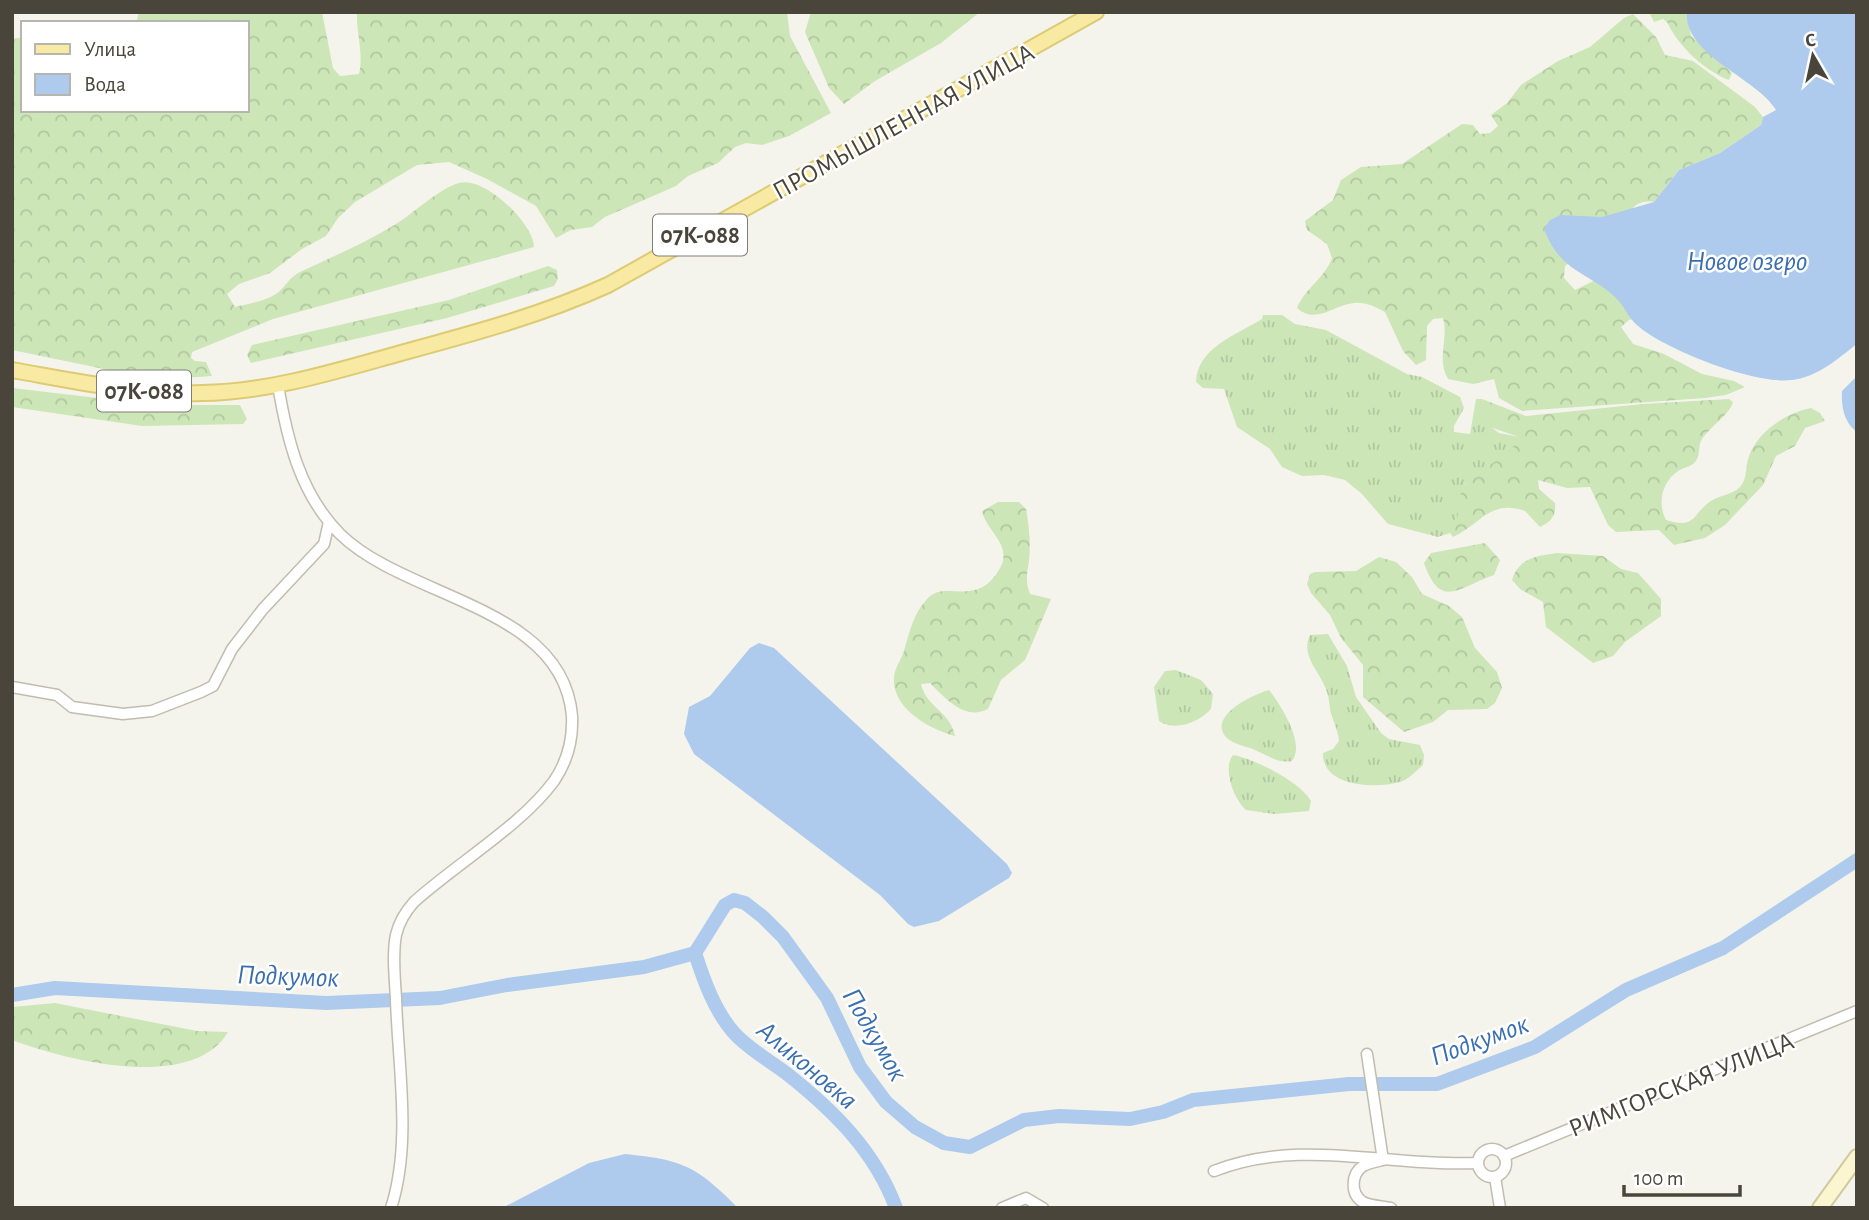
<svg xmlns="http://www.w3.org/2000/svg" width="1869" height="1220" font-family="'Alegreya Sans',sans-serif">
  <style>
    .grass { fill: url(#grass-tufts) }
    .forest { fill: url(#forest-crowns) }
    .water { fill: #aecbed }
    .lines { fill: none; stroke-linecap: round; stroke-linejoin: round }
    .river { stroke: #aecbed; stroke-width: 14 }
    .minor-casing { stroke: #c0bdaf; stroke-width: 13 }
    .secondary-casing { stroke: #d1ca9f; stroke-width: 18 }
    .primary-casing { stroke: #ddcb73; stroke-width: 18 }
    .minor { stroke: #fff; stroke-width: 10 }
    .secondary { stroke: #fbf6d0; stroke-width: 14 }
    .primary { stroke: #f8eaa3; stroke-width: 14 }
    .labels { text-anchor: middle; stroke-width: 5; stroke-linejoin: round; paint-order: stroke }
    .shield { fill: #fff; stroke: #807d75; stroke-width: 2 }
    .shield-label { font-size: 24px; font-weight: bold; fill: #49453a }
    .street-label { font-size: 26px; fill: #49453a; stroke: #fff }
    .water-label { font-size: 28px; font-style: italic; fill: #396eb0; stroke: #fff }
  </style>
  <defs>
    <pattern id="grass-tufts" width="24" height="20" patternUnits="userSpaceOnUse" patternTransform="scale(1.75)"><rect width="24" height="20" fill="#cce6b8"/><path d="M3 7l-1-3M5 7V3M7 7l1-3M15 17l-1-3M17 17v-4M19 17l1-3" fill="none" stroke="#b1c79f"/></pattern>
    <pattern id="forest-crowns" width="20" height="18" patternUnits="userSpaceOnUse" patternTransform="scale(1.75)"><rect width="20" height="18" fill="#cce6b8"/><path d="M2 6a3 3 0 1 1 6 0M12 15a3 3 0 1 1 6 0" fill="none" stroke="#b1c79f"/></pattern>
  </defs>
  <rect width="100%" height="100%" fill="#f5f4ec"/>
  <g class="grass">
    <path d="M1263,315H1282L1295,324L1326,330L1407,374L1422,377L1460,397L1464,408L1454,426V432L1470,434L1476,399H1482L1491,427L1499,433L1520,437L1515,446L1500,460L1466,483L1461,493L1458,525L1450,533L1438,537L1388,524L1362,494L1345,480L1324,475L1302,476L1282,467L1270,449L1237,427L1224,389L1203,388L1196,382C1197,348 1236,335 1262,319Z"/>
    <path d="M1328,634L1347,666L1356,697L1381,733L1389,739L1420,745L1424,755L1423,765C1416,771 1409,779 1400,782C1375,789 1322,787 1323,753L1333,749L1339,741C1338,729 1332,720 1330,709C1329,703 1329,697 1327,692C1321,672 1300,657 1310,635Z"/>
    <path d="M1176,670L1201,680L1213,694L1211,709C1199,722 1176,732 1159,721L1154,687L1165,671Z"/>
    <path d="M1269,690C1280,704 1306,744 1292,761C1279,764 1267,755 1255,750C1246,746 1231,744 1225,736C1209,715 1254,694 1269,690Z"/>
    <path d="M1233,755C1255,759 1300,782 1311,801L1309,811L1274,814L1246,810C1234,800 1222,768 1233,755Z"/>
  </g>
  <g class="forest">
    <path d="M139,12H322L333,68L340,76L359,74C364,55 356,32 357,12H787L790,36L831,113L789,136L762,145L746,143L735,147L718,163L688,176L676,186L605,217L592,227L571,230L556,238L536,206L487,179L449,162L417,165L355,202L338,218L326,236L302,249L270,273L239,284L227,294L235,307C248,304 265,301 276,294C285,288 289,277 300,272C332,257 365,243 396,224C414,213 438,189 459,183C484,175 534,224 534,247L273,319L192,352L191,358L195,361L206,362L212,376L184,378L137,372L133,375L12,350V39L23,37V110H247V23H136Z"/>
    <polygon points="811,12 980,12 941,43 875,81 844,104 829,88 805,32"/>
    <path d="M1649,12H1687L1691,36L1732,73L1729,80C1705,71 1678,46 1667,22L1663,19L1654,22Z"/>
    <path d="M1633,14L1656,37L1665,55L1693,61L1755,107L1763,117L1761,125L1720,153L1679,170L1654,202C1640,200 1633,205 1626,218L1565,266L1564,278L1575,290L1610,273L1656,312L1629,320L1621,327L1633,344L1664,354L1702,374L1734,381L1745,387L1726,395L1705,398L1522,411L1499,398L1494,379L1473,384L1448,379C1436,359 1449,339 1443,318L1433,319L1427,326L1426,360L1416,365L1403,351L1385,312C1375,307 1366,302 1354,303C1333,305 1316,325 1297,308C1305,288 1325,278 1332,258L1327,244L1307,230L1305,221L1333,200L1341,180L1361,167L1402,164L1462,124L1473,125L1480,134L1490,133L1498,126L1491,115L1507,103L1521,85L1558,61L1590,47L1624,18Z"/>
    <polygon points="548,266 557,270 558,279 554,286 447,318 251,363 247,355 252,345 449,300"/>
    <polygon points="12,388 158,405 240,405 247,419 243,424 142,426 12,407"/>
    <path d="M1482,399L1526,416L1643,404L1729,399L1733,402C1731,413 1709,428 1702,439C1697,447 1702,457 1693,464C1689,467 1683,468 1678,471C1662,482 1657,503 1666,520C1697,530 1692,513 1711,501C1720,495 1732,495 1740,487C1748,478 1745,467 1749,456C1758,431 1786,413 1811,408L1820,413L1825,421L1805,428L1795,446L1776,456L1763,485L1725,525L1705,538L1674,545L1659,530L1616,532L1608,525L1590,487L1567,488L1538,480L1539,489L1555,503C1556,516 1552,521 1540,527L1525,511C1490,499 1481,524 1453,537L1450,533C1463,519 1454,500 1465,485C1479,465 1508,462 1519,437L1490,427Z"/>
    <path d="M998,502H1019L1026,509C1029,525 1031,545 1029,561C1027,574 1025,580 1030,594L1051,599L1025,660L1001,680L988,709C965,721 946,699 930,683L921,684C926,707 951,712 955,736C930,730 891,708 894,677C895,666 903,658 905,647C910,630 914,613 927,599C945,578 977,610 1000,568C1013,545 986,531 982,511Z"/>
    <path d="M1485,543L1500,560L1494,575C1460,586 1441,612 1424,563L1431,553Z"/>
    <path d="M1557,553L1603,556L1621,569L1638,573L1661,599V616L1625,642L1613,656L1593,663L1546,627L1543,602L1520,589L1512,580C1519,558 1536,556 1557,553Z"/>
    <polygon points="1379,557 1396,562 1412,577 1422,594 1449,606 1462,617 1475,648 1497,672 1502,688 1495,703 1487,709 1448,710 1433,722 1404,732 1363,697 1363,665 1341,638 1330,615 1311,593 1307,584 1310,574 1315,572 1356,571"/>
    <path d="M55,1003L197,1031L228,1032C192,1093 65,1060 12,1040V1007Z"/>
  </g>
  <g class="water">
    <path d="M1687,12H1857V344C1837,359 1818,377 1792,380C1755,385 1666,350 1638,326C1628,318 1624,305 1615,297C1587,271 1561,273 1544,229L1550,220L1560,215L1602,217L1654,202L1679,170L1720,153L1761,125L1763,117L1776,110C1757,78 1683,55 1687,12Z"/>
    <path d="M1857,376V432C1844,423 1841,406 1842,391Z"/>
    <polygon points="759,643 774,648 1007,864 1012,873 1009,878 939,921 914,927 908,924 880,895 694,754 684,734 689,707 710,696 750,648"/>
    <path d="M625,1154C684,1160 696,1166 738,1208H502L589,1163Z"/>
  </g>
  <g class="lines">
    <g class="river">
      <path d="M695,953C704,981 715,1012 735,1034C749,1049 770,1061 786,1073C833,1110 875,1151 896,1208"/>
      <polyline points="12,995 55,988 326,1003 440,998 507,985 644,967 695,953 725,905 734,900 745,903 763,917 783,937 827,998 860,1067 886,1102 915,1127 944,1143 970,1147 1024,1120 1059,1116 1130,1119 1163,1112 1193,1100 1349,1084 1437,1084 1535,1047 1626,990 1723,948 1857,860"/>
    </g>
    <g class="minor-casing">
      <g id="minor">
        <path d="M278,385C287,439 300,494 340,534C406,599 563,606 572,716C573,739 567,762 554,781C522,825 456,864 414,902C405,912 399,922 396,935C392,955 395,979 396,999C398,1066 412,1143 391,1208"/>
        <polyline points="12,687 57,695 72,707 123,714 152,711 201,692 213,686 232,649 263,609 324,544 329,522"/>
        <polyline points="1367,1054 1383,1160"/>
        <circle cx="1492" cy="1163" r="14"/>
        <polyline points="1504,1156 1857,1011"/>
        <path d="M1379,1161C1374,1162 1367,1164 1363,1166C1351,1174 1350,1194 1363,1202C1370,1206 1382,1206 1391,1208"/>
        <path d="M1214,1171C1301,1137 1387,1167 1477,1163"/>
        <polyline points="1495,1177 1500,1208"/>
        <polyline points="1002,1208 1026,1198 1043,1208"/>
      </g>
    </g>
    <g class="secondary-casing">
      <polyline id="secondary" points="1820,1208 1857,1157"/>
    </g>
    <g class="primary-casing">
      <path id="primary" d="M12,370C75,381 138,395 202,393C270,392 336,371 401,353C471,334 542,315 608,285L1096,12"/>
    </g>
    <use href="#minor" class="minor"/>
    <use href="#secondary" class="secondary"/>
    <use href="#primary" class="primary"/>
  </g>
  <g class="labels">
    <g class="shield">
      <rect x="653" y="214.5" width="94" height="41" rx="5"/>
      <rect x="97" y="370.5" width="94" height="41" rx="5"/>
    </g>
    <g class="shield-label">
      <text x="700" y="243">07К-088</text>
      <text x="144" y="399">07К-088</text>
    </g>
    <g class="street-label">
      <text transform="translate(903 121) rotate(-29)" y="9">ПРОМЫШЛЕННАЯ УЛИЦА</text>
      <text transform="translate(1681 1084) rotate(-22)" y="9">РИМГОРСКАЯ УЛИЦА</text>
    </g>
    <g class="water-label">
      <text x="1747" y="270">Новое озеро</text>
      <text transform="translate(288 975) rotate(2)" y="10">Подкумок</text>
      <text transform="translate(876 1034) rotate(60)" y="10">Подкумок</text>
      <text transform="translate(1479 1039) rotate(-20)" y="10">Подкумок</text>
      <text transform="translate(808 1064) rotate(40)" y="10">Аликоновка</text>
    </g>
  </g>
  <rect width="1869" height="1220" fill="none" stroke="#49453a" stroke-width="28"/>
  <rect x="21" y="21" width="228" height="91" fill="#ffffff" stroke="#b6b5b0" stroke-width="2"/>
  <rect x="35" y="44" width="35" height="10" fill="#f8eaa3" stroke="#b6b5b0" stroke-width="2"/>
  <text x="84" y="56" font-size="21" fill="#49453a">Улица</text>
  <rect x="35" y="74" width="35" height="21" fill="#aecbed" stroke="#b6b5b0" stroke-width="2"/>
  <text x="84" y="91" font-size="21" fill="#49453a">Вода</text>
  <g transform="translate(1813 56) rotate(351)" stroke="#ffffff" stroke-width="5" paint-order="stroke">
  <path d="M0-5L12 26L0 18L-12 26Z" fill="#49453a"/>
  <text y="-10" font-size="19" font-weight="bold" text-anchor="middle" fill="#49453a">С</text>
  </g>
  <path d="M1624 1185v10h116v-10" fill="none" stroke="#49453a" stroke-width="3.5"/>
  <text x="1634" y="1185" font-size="21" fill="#49453a" stroke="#ffffff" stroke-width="5" paint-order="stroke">100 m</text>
</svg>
